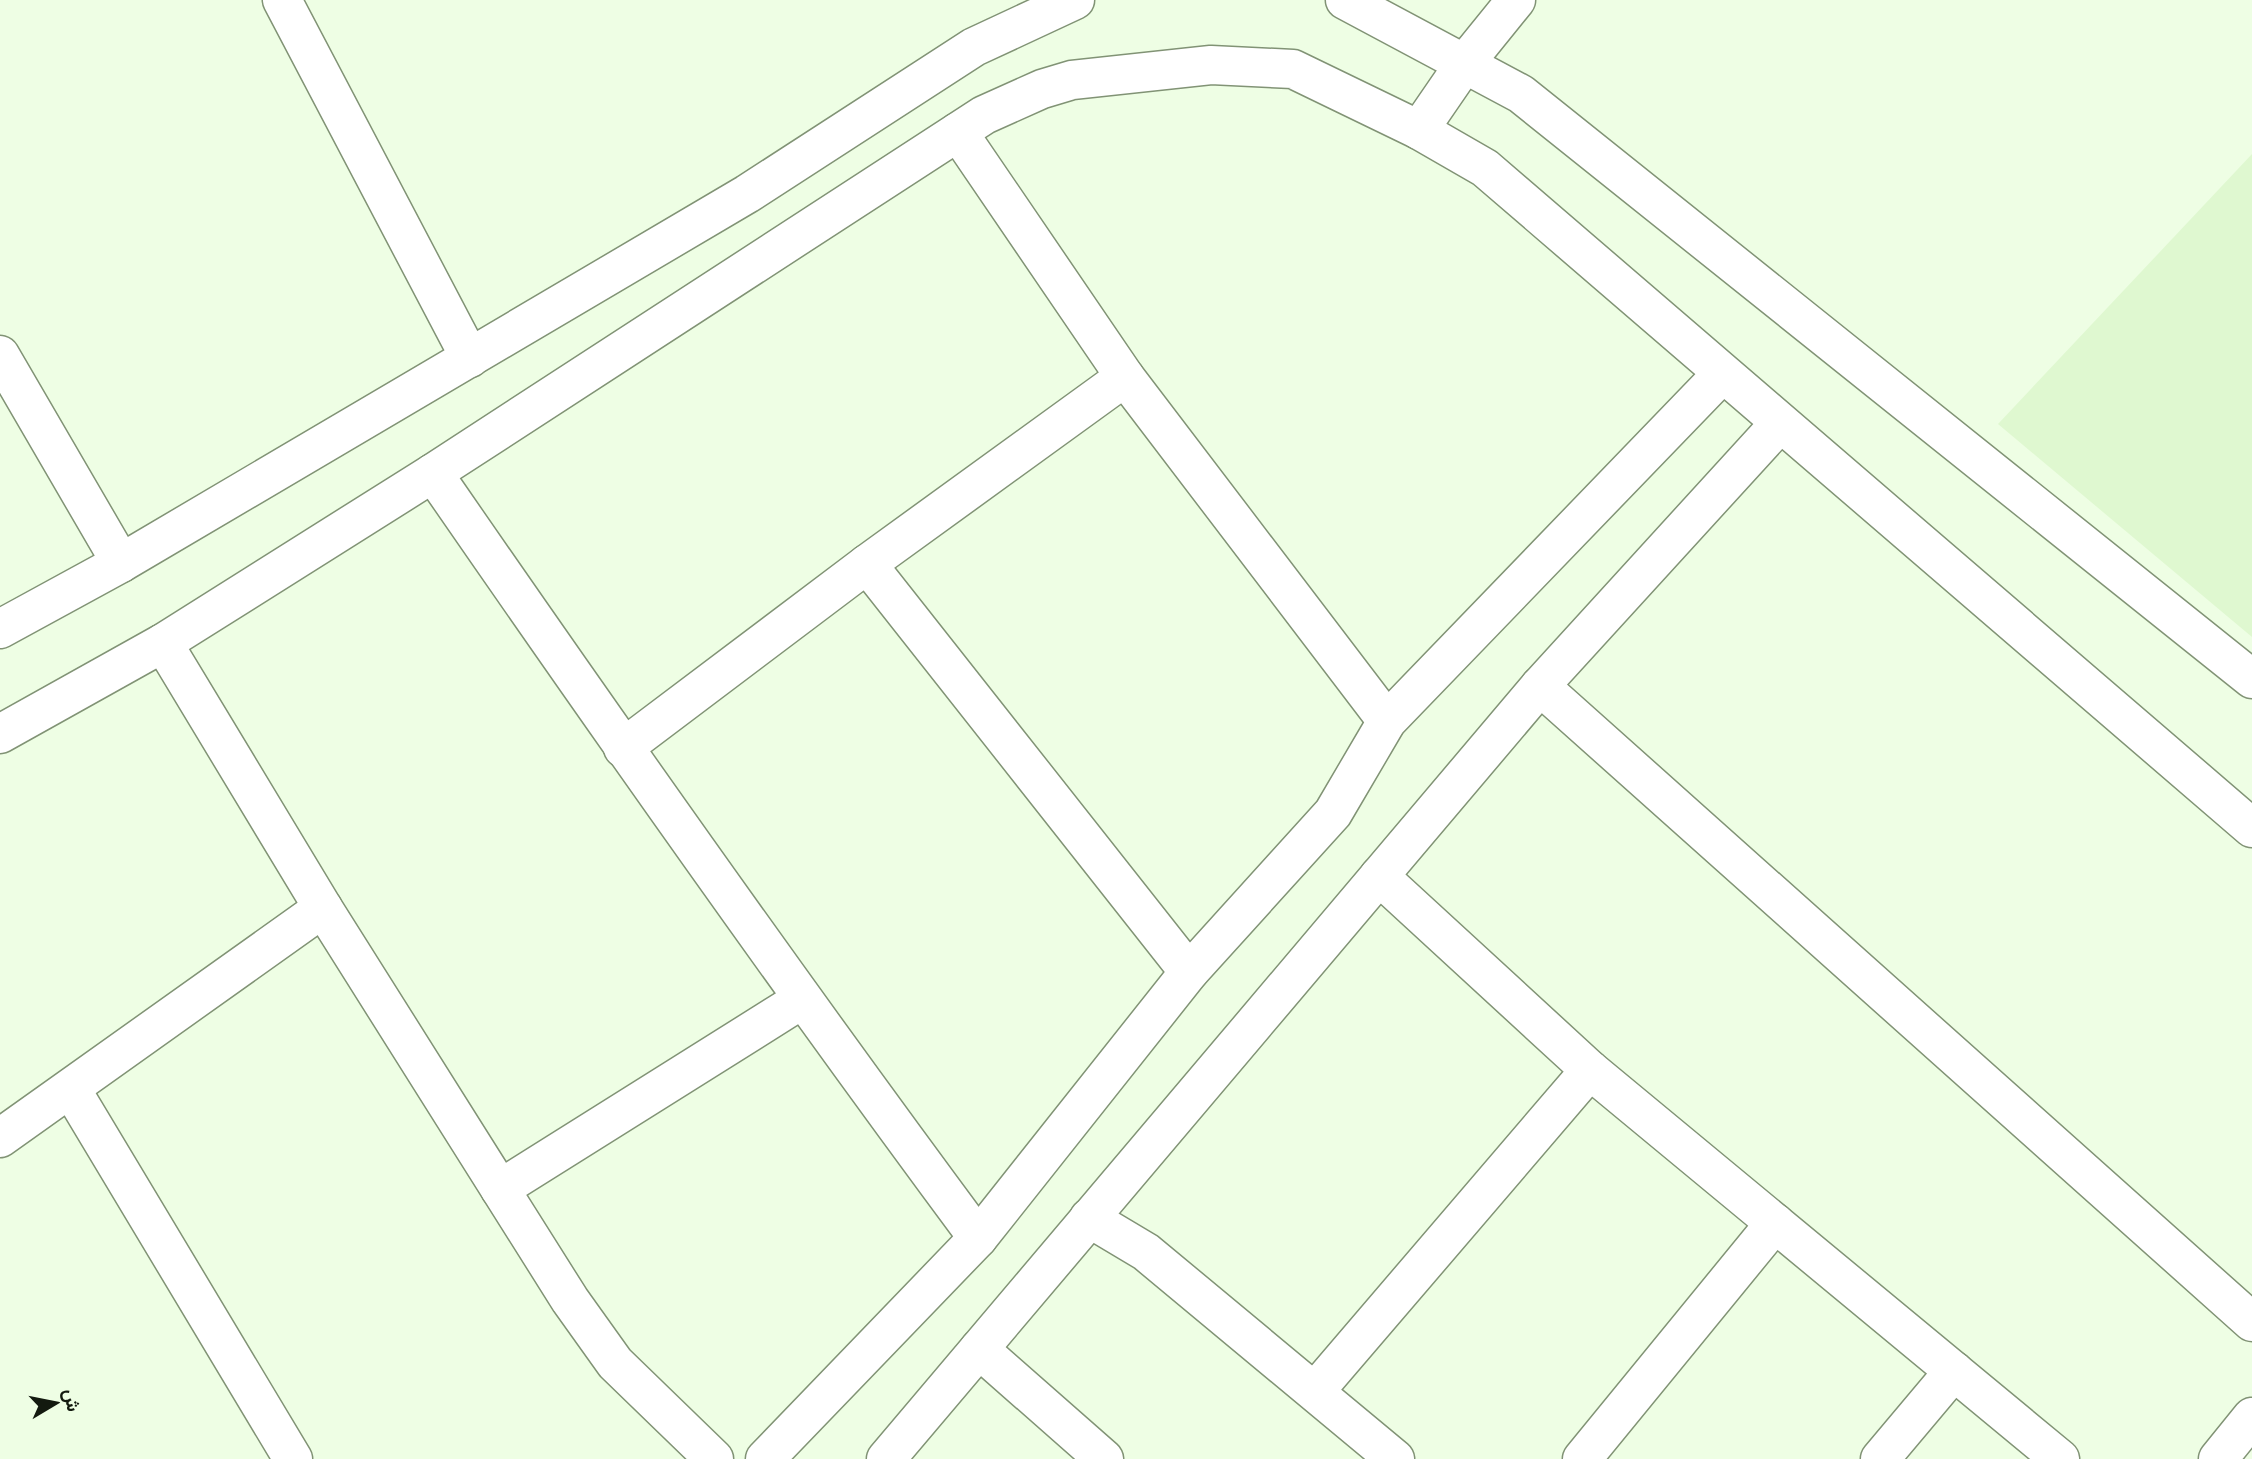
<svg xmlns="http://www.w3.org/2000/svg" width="2252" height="1459" font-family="Quicksand,Vazirmatn,sans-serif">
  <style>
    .built { fill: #dff8d0 }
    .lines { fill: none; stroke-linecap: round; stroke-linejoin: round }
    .minor-casing { stroke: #819375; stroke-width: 41 }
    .minor { stroke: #fff; stroke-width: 38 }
  </style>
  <rect width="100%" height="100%" fill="#eefee4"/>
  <polygon class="built" points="2252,154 2252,637 1998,424"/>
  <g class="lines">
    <g class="minor-casing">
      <g id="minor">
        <polyline points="282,0 470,358"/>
        <polyline points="1345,0 1521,94 2252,679"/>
        <polyline points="1419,130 1465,63 1516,0"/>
        <polyline points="958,132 1125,377 1387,721"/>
        <polyline points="0,355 121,563"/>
        <path d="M433,473C611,731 791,986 978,1238"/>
        <polyline points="867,564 1189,972"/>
        <polyline points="0,629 121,563 747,194 974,47 1075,0"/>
        <polyline points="163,643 323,908 570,1300 615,1363 714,1459"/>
        <polyline points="1540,686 2252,1322"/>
        <polyline points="0,734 163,643 433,473 984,115 1042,89 1072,80 1211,65 1293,69 1419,130 1485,168 2252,828"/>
        <polyline points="623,748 867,564 1125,377"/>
        <polyline points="1379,876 1590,1070 2060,1459"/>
        <polyline points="71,1089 293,1459"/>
        <polyline points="0,1138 323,908"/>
        <polyline points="500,1189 801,1000"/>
        <polyline points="1089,1218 1146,1252 1395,1459"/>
        <polyline points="979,1349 1104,1459"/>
        <polyline points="1316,1390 1590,1070"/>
        <polyline points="765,1459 978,1238 1189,972 1333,813 1387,721 1722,374"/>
        <polyline points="886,1459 1540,686 1780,423"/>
        <polyline points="1582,1459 1775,1223"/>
        <polyline points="1880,1459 1954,1371"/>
        <polyline points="2218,1459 2252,1417"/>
      </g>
    </g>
    <use href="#minor" class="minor"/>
  </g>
  <g transform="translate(56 1403) rotate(80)" stroke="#eefee4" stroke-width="5" paint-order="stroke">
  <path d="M0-5L12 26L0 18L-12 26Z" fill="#131a0f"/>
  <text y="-10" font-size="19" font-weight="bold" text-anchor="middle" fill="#131a0f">ش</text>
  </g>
</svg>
